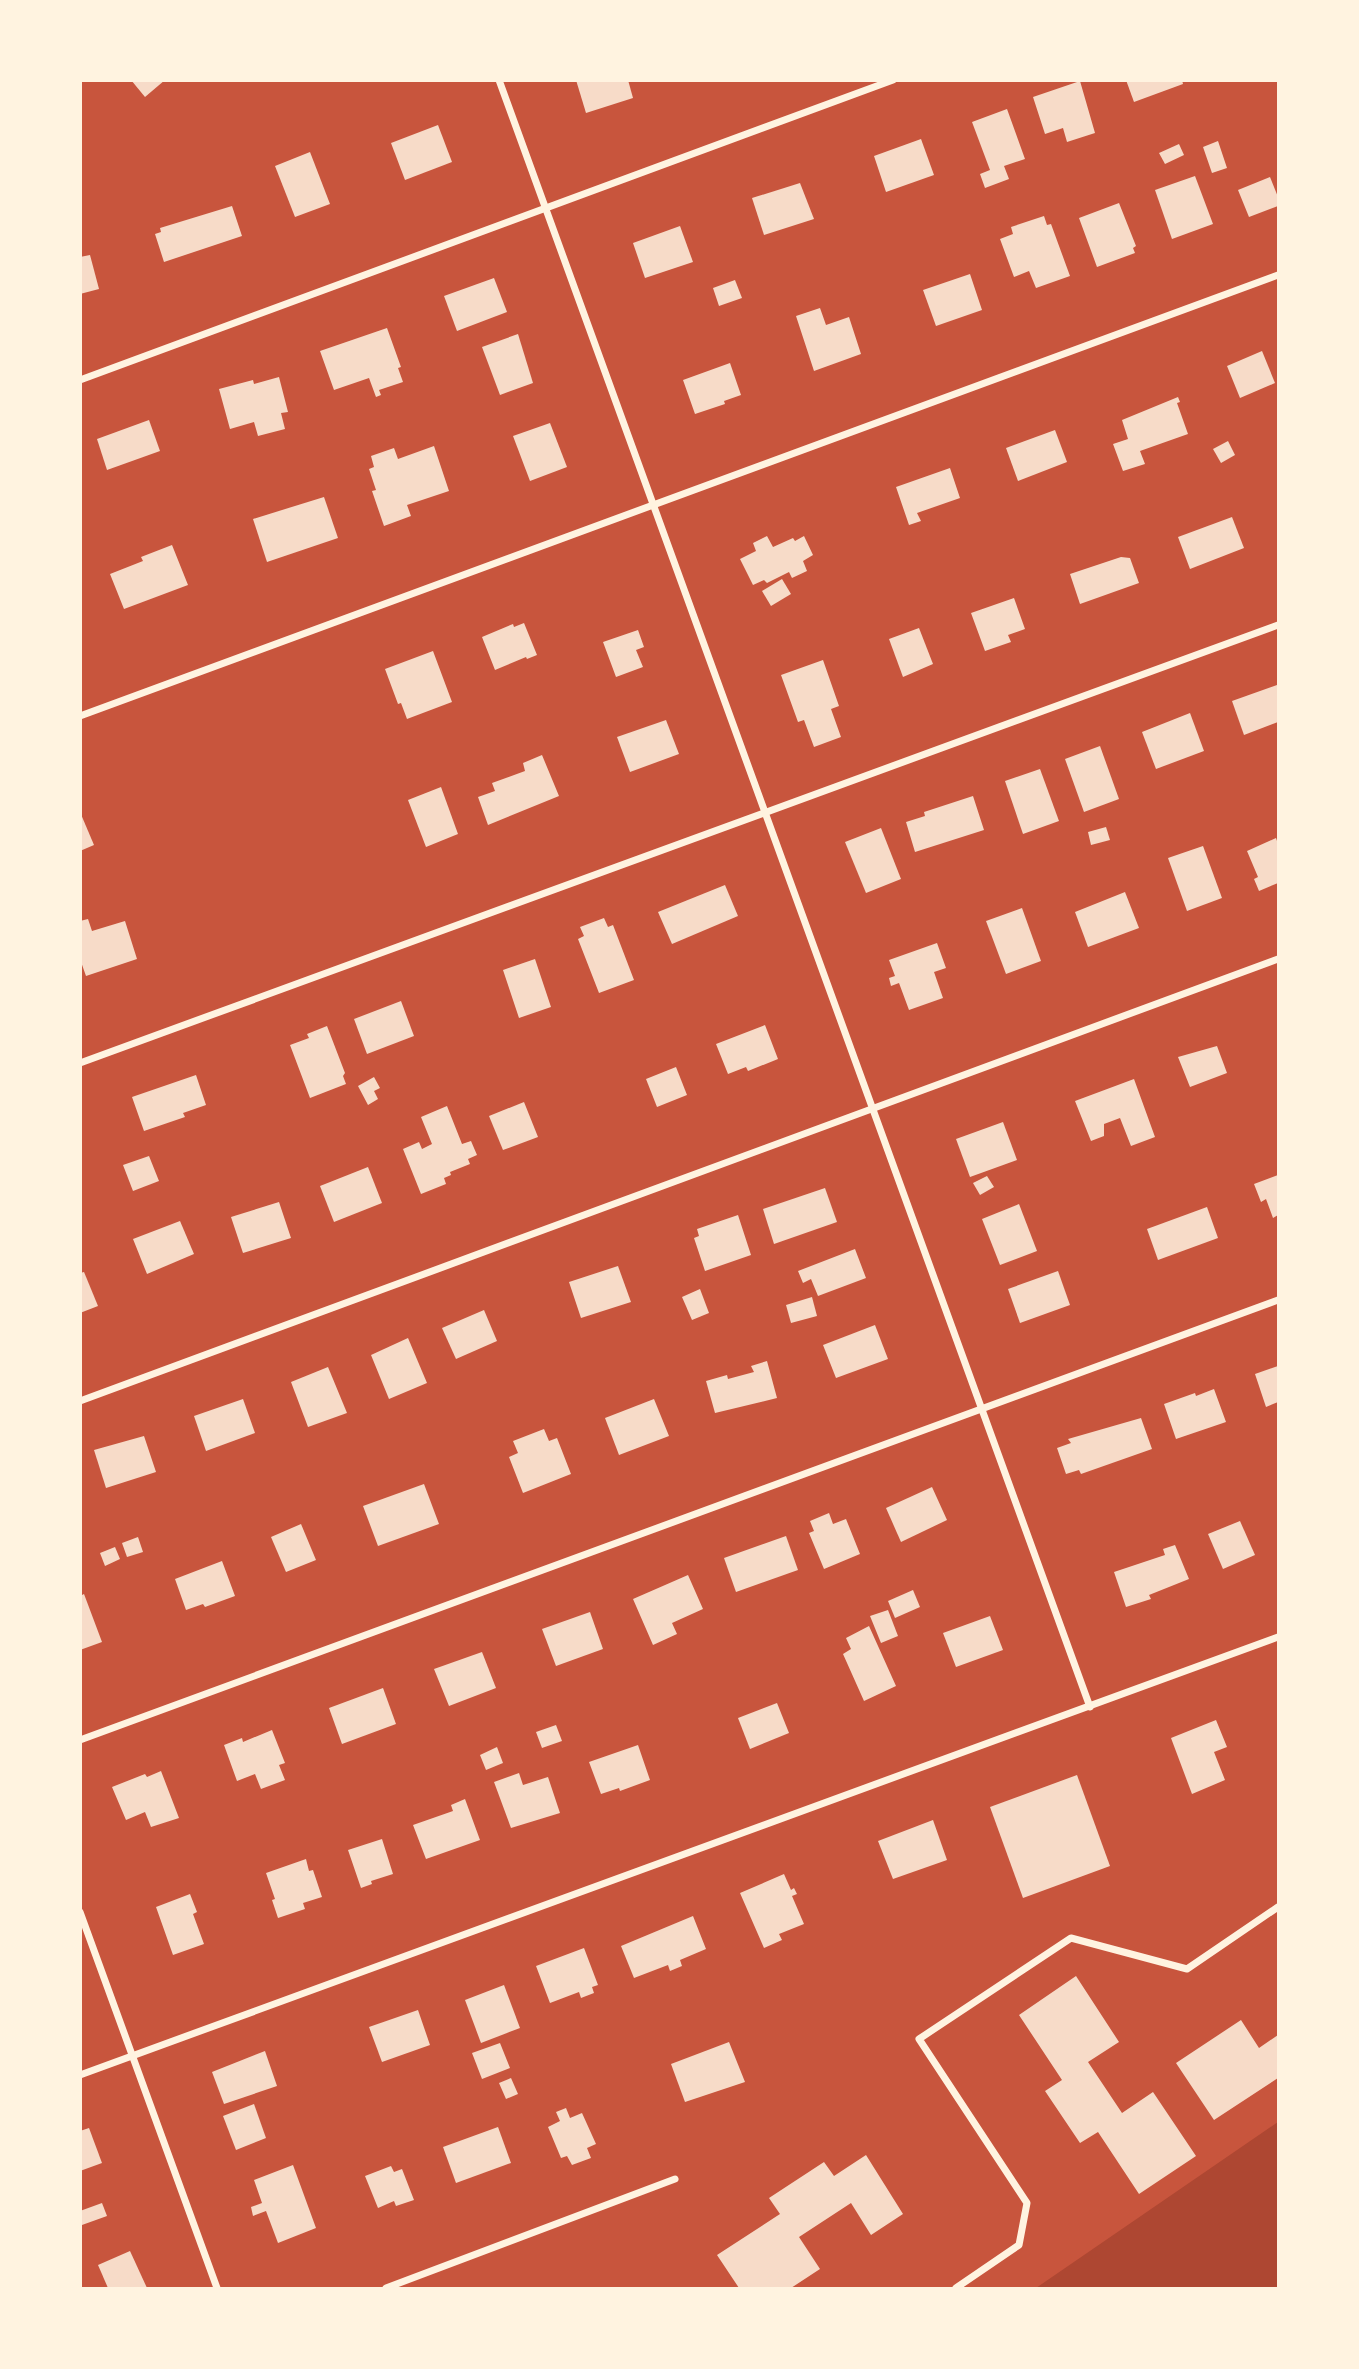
<svg xmlns="http://www.w3.org/2000/svg" width="1359" height="2369" font-family="Spectral,serif">
  <style>
    .green { fill: #ae4732 }
    .building { fill: #f7dbc8 }
    .lines { fill: none; stroke-linecap: round; stroke-linejoin: round }
    .minor { stroke: #fff3e0; stroke-width: 7 }
  </style>
  <rect width="100%" height="100%" fill="#c8553d"/>
  <polygon class="green" points="1278,2122 1278,2288 1036,2288"/>
  <g class="building">
    <polygon points="131,80 165,80 145,97"/>
    <polygon points="576,80 628,80 633,98 586,113"/>
    <polygon points="1126,80 1182,80 1183,84 1134,102"/>
    <polygon points="1080,81 1095,133 1067,142 1063,128 1045,134 1033,97"/>
    <polygon points="1007,109 1025,159 1004,166 1009,179 985,188 980,174 990,170 972,122"/>
    <polygon points="438,125 452,162 405,180 391,143"/>
    <polygon points="921,139 934,175 886,192 874,156"/>
    <polygon points="1218,141 1227,168 1212,173 1203,147"/>
    <polygon points="1179,144 1184,155 1165,164 1159,153"/>
    <polygon points="310,152 330,204 295,217 275,166"/>
    <polygon points="1195,176 1213,224 1172,239 1155,190"/>
    <polygon points="1270,177 1278,197 1278,206 1249,217 1238,190"/>
    <polygon points="800,183 814,219 764,235 752,198"/>
    <polygon points="1119,203 1136,246 1133,248 1135,253 1097,267 1079,218"/>
    <polygon points="232,206 242,236 164,262 155,234 161,232 160,228"/>
    <polygon points="1044,216 1047,225 1051,224 1070,276 1036,288 1029,271 1014,277 1000,239 1013,234 1011,227"/>
    <polygon points="680,226 693,262 645,278 633,243"/>
    <polygon points="90,255 99,289 80,294 80,257"/>
    <polygon points="970,274 982,310 936,326 923,290"/>
    <polygon points="494,278 507,312 457,331 444,296"/>
    <polygon points="735,280 742,298 719,306 713,288"/>
    <polygon points="820,308 826,325 849,317 861,354 814,371 796,316"/>
    <polygon points="387,328 401,367 398,368 403,382 379,390 381,395 376,397 369,378 334,390 320,351"/>
    <polygon points="518,334 533,383 500,395 482,347"/>
    <polygon points="1262,351 1275,383 1240,398 1227,366"/>
    <polygon points="730,363 741,395 724,401 725,404 695,414 683,380"/>
    <polygon points="279,377 288,412 281,413 285,429 258,436 254,422 230,429 219,389 253,380 254,384"/>
    <polygon points="1178,397 1180,402 1177,403 1188,434 1140,451 1145,464 1123,471 1113,444 1128,439 1122,420"/>
    <polygon points="149,420 160,451 107,470 97,439"/>
    <polygon points="550,423 567,467 530,481 513,436"/>
    <polygon points="1055,430 1067,462 1018,481 1006,448"/>
    <polygon points="1228,441 1235,455 1221,463 1213,449"/>
    <polygon points="434,446 449,491 407,505 411,516 384,526 372,491 376,490 369,469 374,467 371,456 394,448 398,459"/>
    <polygon points="950,468 960,498 917,513 921,521 909,525 896,487"/>
    <polygon points="324,497 338,538 267,562 253,519"/>
    <polygon points="1232,517 1244,548 1190,569 1178,537"/>
    <polygon points="767,536 773,547 793,538 795,541 804,536 813,555 803,561 807,571 792,578 789,572 767,583 764,580 753,585 740,559 756,551 753,543"/>
    <polygon points="172,545 188,585 124,609 110,574 143,561 141,557"/>
    <polygon points="1121,557 1130,558 1139,583 1080,604 1070,574"/>
    <polygon points="782,579 791,594 771,606 762,591"/>
    <polygon points="1014,598 1025,629 1008,635 1011,642 985,651 971,613"/>
    <polygon points="524,623 537,655 527,659 526,657 495,670 482,637 513,624 514,627"/>
    <polygon points="919,628 933,664 903,677 889,639"/>
    <polygon points="638,630 644,647 636,650 643,667 616,677 603,642"/>
    <polygon points="433,651 452,702 407,719 401,703 398,704 385,669"/>
    <polygon points="823,660 839,706 831,709 841,737 814,747 804,720 798,722 781,675"/>
    <polygon points="1277,685 1278,722 1244,735 1232,701"/>
    <polygon points="1190,713 1204,751 1156,769 1142,732"/>
    <polygon points="666,720 679,754 630,772 617,737"/>
    <polygon points="1100,746 1119,799 1084,812 1065,759"/>
    <polygon points="542,755 559,796 488,825 478,797 495,791 492,783 525,771 523,763"/>
    <polygon points="1040,769 1059,821 1023,834 1005,781"/>
    <polygon points="441,787 458,834 426,847 408,800"/>
    <polygon points="973,796 984,830 915,852 906,822 925,816 924,812"/>
    <polygon points="80,812 94,845 80,851"/>
    <polygon points="1106,827 1110,840 1091,845 1088,832"/>
    <polygon points="881,828 901,879 866,893 845,842"/>
    <polygon points="1276,838 1278,844 1278,883 1259,891 1254,879 1258,877 1247,851"/>
    <polygon points="1203,846 1222,898 1187,911 1168,858"/>
    <polygon points="725,885 738,916 672,944 658,912"/>
    <polygon points="1125,892 1139,928 1088,947 1075,912"/>
    <polygon points="1022,908 1041,961 1006,974 986,921"/>
    <polygon points="604,918 608,927 613,925 634,980 599,993 578,939 584,936 580,927"/>
    <polygon points="88,919 92,931 125,921 137,959 86,976 80,959 80,921"/>
    <polygon points="937,943 946,968 934,972 943,998 909,1010 899,983 891,986 889,978 895,976 889,960"/>
    <polygon points="535,959 551,1007 519,1018 503,970"/>
    <polygon points="401,1001 414,1036 367,1054 354,1019"/>
    <polygon points="765,1025 778,1059 748,1071 746,1067 728,1074 716,1044"/>
    <polygon points="327,1026 345,1073 343,1076 346,1084 310,1098 290,1045 309,1038 307,1034"/>
    <polygon points="1217,1046 1227,1073 1190,1087 1178,1057"/>
    <polygon points="676,1067 687,1095 657,1107 646,1079"/>
    <polygon points="196,1075 206,1105 183,1113 185,1117 144,1131 132,1097"/>
    <polygon points="374,1077 380,1088 374,1091 378,1099 368,1105 358,1086"/>
    <polygon points="1134,1079 1155,1137 1131,1146 1120,1118 1104,1124 1104,1136 1091,1141 1075,1101"/>
    <polygon points="524,1102 538,1137 503,1150 489,1116"/>
    <polygon points="447,1106 462,1144 471,1141 477,1155 468,1159 470,1164 450,1172 451,1175 444,1178 446,1184 421,1194 403,1149 419,1142 422,1149 432,1144 421,1117"/>
    <polygon points="1003,1122 1017,1160 970,1177 956,1139"/>
    <polygon points="149,1156 159,1181 133,1191 123,1165"/>
    <polygon points="368,1167 382,1203 334,1222 320,1186"/>
    <polygon points="1278,1175 1278,1215 1273,1218 1266,1199 1261,1202 1254,1184"/>
    <polygon points="987,1176 994,1187 980,1195 973,1183"/>
    <polygon points="825,1188 837,1222 774,1244 763,1209"/>
    <polygon points="279,1202 291,1238 243,1253 231,1217"/>
    <polygon points="1019,1204 1037,1251 1000,1265 982,1219"/>
    <polygon points="1207,1207 1218,1238 1158,1260 1147,1229"/>
    <polygon points="738,1215 751,1255 705,1271 694,1238 699,1236 697,1229"/>
    <polygon points="180,1221 194,1254 147,1274 133,1239"/>
    <polygon points="855,1249 866,1278 818,1296 811,1279 803,1283 798,1271"/>
    <polygon points="618,1266 631,1302 581,1318 569,1282"/>
    <polygon points="1058,1271 1070,1305 1020,1323 1008,1289"/>
    <polygon points="84,1272 98,1306 80,1313 80,1273"/>
    <polygon points="700,1289 709,1313 692,1320 682,1297"/>
    <polygon points="812,1297 817,1316 791,1323 786,1305"/>
    <polygon points="484,1310 497,1341 456,1359 442,1328"/>
    <polygon points="875,1325 888,1359 836,1378 823,1345"/>
    <polygon points="408,1338 427,1383 389,1399 371,1355"/>
    <polygon points="767,1361 777,1398 715,1413 706,1381 727,1375 728,1379 754,1372 751,1366"/>
    <polygon points="1278,1366 1278,1402 1266,1407 1255,1374"/>
    <polygon points="328,1367 347,1413 308,1427 291,1382"/>
    <polygon points="1214,1389 1226,1422 1176,1439 1164,1404 1195,1393 1196,1396"/>
    <polygon points="243,1399 255,1433 206,1451 194,1416"/>
    <polygon points="654,1399 669,1436 619,1455 605,1418"/>
    <polygon points="1141,1418 1152,1449 1081,1474 1079,1470 1066,1474 1057,1448 1071,1443 1068,1439"/>
    <polygon points="544,1429 549,1441 557,1438 571,1474 523,1493 509,1457 518,1453 513,1441"/>
    <polygon points="144,1436 156,1472 106,1488 94,1450"/>
    <polygon points="424,1484 439,1524 378,1546 363,1506"/>
    <polygon points="932,1487 947,1520 901,1542 886,1508"/>
    <polygon points="829,1513 833,1524 846,1519 860,1554 824,1569 809,1533 814,1531 810,1521"/>
    <polygon points="1240,1521 1255,1555 1223,1569 1208,1534"/>
    <polygon points="301,1524 316,1560 286,1572 271,1537"/>
    <polygon points="786,1536 798,1570 736,1592 724,1558"/>
    <polygon points="138,1537 143,1552 127,1557 122,1543"/>
    <polygon points="1175,1545 1189,1579 1149,1595 1151,1599 1126,1607 1114,1572 1165,1555 1163,1549"/>
    <polygon points="115,1547 120,1559 105,1566 100,1553"/>
    <polygon points="222,1561 235,1596 205,1607 203,1604 186,1610 175,1579"/>
    <polygon points="688,1575 703,1609 672,1623 677,1634 653,1645 633,1599"/>
    <polygon points="913,1590 920,1607 895,1618 888,1601"/>
    <polygon points="84,1594 102,1642 80,1650 80,1596"/>
    <polygon points="888,1610 898,1636 881,1643 870,1616"/>
    <polygon points="590,1612 603,1649 556,1666 542,1629"/>
    <polygon points="990,1616 1003,1650 956,1667 943,1633"/>
    <polygon points="869,1626 896,1686 864,1701 843,1654 851,1649 846,1638"/>
    <polygon points="482,1652 496,1688 449,1706 434,1669"/>
    <polygon points="383,1688 396,1724 342,1744 329,1708"/>
    <polygon points="777,1703 789,1733 750,1749 738,1718"/>
    <polygon points="1216,1720 1227,1747 1214,1752 1225,1780 1192,1794 1171,1738"/>
    <polygon points="556,1725 562,1741 542,1748 536,1732"/>
    <polygon points="272,1730 285,1763 279,1765 285,1780 261,1789 255,1774 237,1781 224,1745 242,1738 243,1742"/>
    <polygon points="638,1745 650,1780 620,1791 619,1788 601,1794 589,1762"/>
    <polygon points="497,1747 503,1763 486,1770 480,1755"/>
    <polygon points="161,1771 179,1818 151,1827 145,1812 126,1820 112,1787 145,1774 147,1777"/>
    <polygon points="519,1773 523,1785 548,1777 560,1813 511,1828 494,1782"/>
    <polygon points="1077,1775 1110,1866 1023,1898 990,1807"/>
    <polygon points="465,1799 480,1840 426,1859 413,1825 453,1811 451,1805"/>
    <polygon points="933,1820 947,1860 893,1879 878,1841"/>
    <polygon points="382,1839 393,1874 371,1881 372,1884 361,1888 348,1850"/>
    <polygon points="306,1859 309,1871 313,1870 322,1897 303,1903 305,1909 278,1918 272,1900 275,1899 266,1873"/>
    <polygon points="784,1874 791,1890 794,1888 797,1894 792,1896 804,1924 779,1934 782,1940 764,1948 740,1893"/>
    <polygon points="190,1894 197,1912 193,1914 204,1944 173,1955 156,1907"/>
    <polygon points="693,1916 706,1949 680,1960 682,1966 670,1971 668,1965 634,1978 621,1946"/>
    <polygon points="584,1948 598,1985 592,1987 594,1993 581,1998 579,1992 550,2003 536,1966"/>
    <polygon points="1076,1976 1119,2042 1088,2062 1122,2113 1153,2092 1196,2156 1139,2194 1098,2132 1080,2143 1045,2091 1062,2080 1019,2015"/>
    <polygon points="504,1985 520,2028 481,2043 465,2000"/>
    <polygon points="418,2010 430,2045 382,2062 369,2027"/>
    <polygon points="1241,2020 1259,2048 1278,2035 1278,2078 1214,2120 1176,2063"/>
    <polygon points="729,2042 745,2082 685,2102 671,2064"/>
    <polygon points="500,2043 510,2068 482,2079 472,2053"/>
    <polygon points="265,2051 277,2086 224,2104 212,2072"/>
    <polygon points="511,2078 518,2094 506,2099 499,2083"/>
    <polygon points="254,2104 266,2138 236,2150 223,2116"/>
    <polygon points="566,2108 570,2118 582,2113 596,2144 587,2148 591,2158 572,2165 567,2156 561,2158 548,2127 560,2121 556,2112"/>
    <polygon points="498,2127 511,2163 456,2183 443,2147"/>
    <polygon points="89,2128 102,2163 80,2171 80,2131"/>
    <polygon points="866,2155 903,2214 871,2235 851,2203 799,2237 820,2269 791,2288 739,2288 717,2255 780,2214 769,2198 824,2162 834,2176"/>
    <polygon points="293,2165 316,2228 278,2243 266,2211 253,2216 251,2207 262,2203 254,2180"/>
    <polygon points="391,2166 394,2172 402,2169 414,2200 396,2206 394,2201 378,2208 365,2176"/>
    <polygon points="102,2203 107,2216 82,2225 80,2211"/>
    <polygon points="130,2251 147,2288 108,2288 98,2265"/>
  </g>
  <g class="lines">
    <g class="minor">
      <polyline points="499,80 1090,1707"/>
      <polyline points="80,380 893,80"/>
      <polyline points="80,716 1278,275"/>
      <polyline points="80,1063 1278,625"/>
      <polyline points="80,1401 1278,959"/>
      <polyline points="80,1740 1278,1300"/>
      <polyline points="80,1912 217,2288"/>
      <polyline points="80,2075 1278,1637"/>
      <polyline points="386,2288 675,2179"/>
      <polyline points="956,2288 1019,2245 1027,2203 919,2039 1071,1938 1187,1969 1278,1907"/>
    </g>
  </g>
  <rect width="1359" height="2369" fill="none" stroke="#fff3e0" stroke-width="164"/>
</svg>
